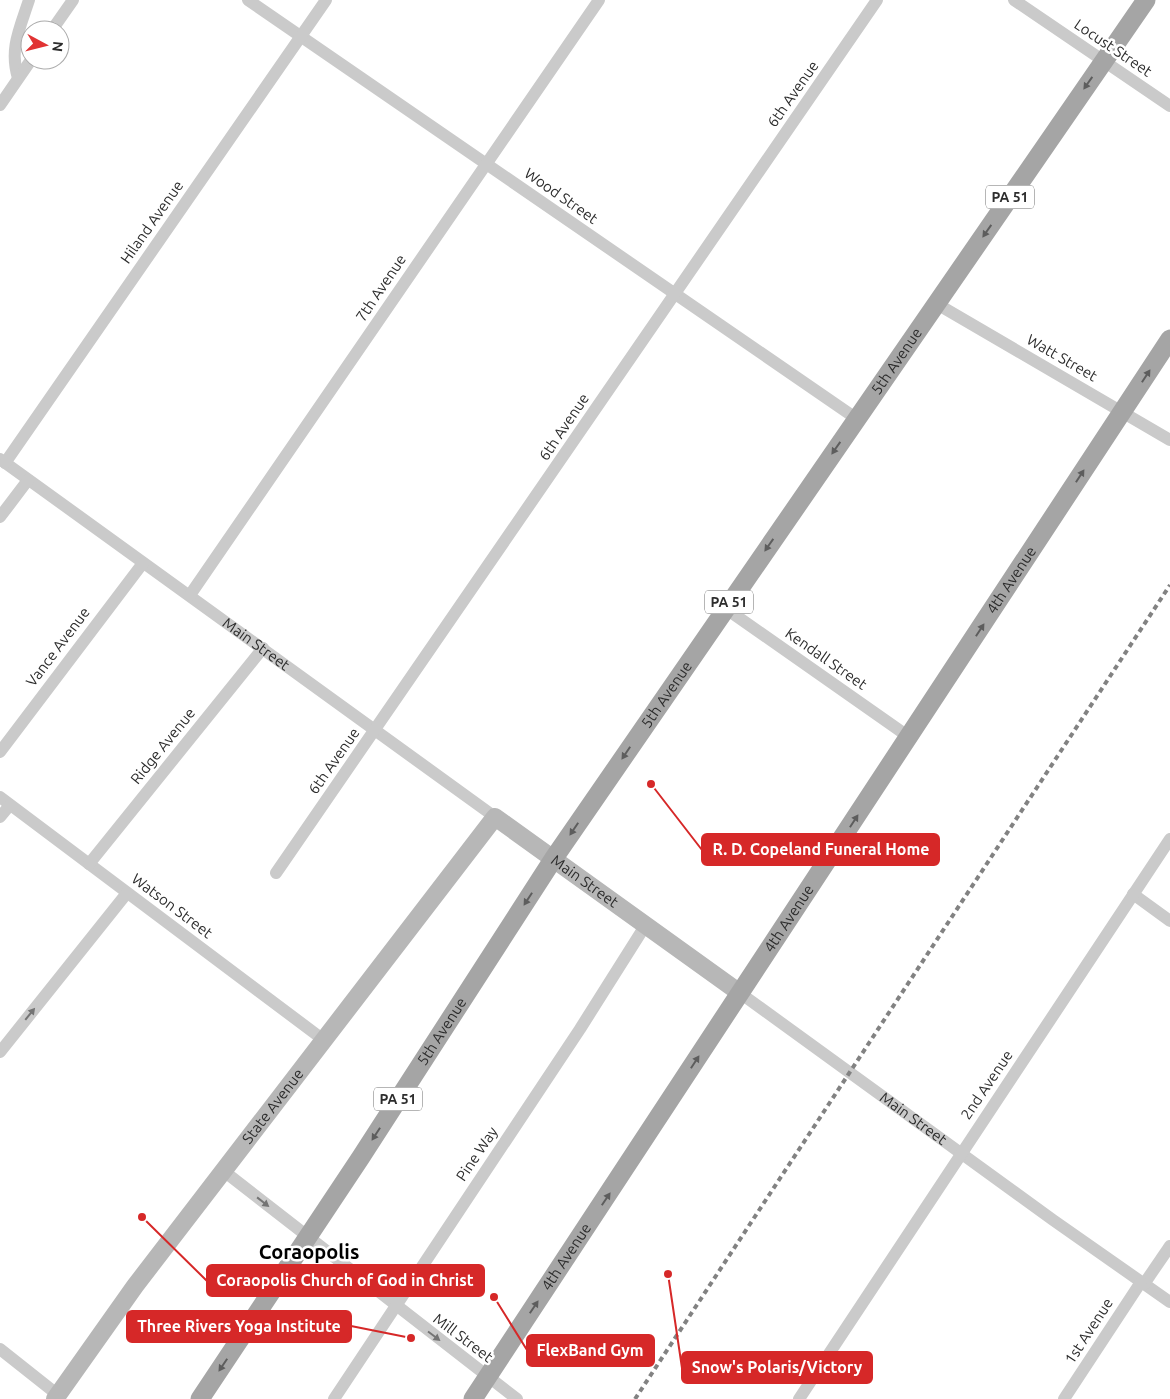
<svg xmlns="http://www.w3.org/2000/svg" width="1170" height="1399" font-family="Ubuntu,sans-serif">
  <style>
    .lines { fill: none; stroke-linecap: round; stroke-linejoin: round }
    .street { stroke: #cacaca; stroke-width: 12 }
    .secondary { stroke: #b7b7b7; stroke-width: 18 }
    .primary { stroke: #a5a5a5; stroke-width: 19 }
    .rail { stroke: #828282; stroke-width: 4; stroke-dasharray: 5 4; stroke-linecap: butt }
    .oneway { fill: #5d5d5d }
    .oneway2 { fill: #747474 }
    .labels { text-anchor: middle; stroke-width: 5; stroke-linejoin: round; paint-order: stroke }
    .shield { fill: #fff; stroke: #6c6c6c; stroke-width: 1 }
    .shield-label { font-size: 14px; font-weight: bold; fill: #2d2d2d }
    .street-label { font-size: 15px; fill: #2d2d2d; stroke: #fff }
    .district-label { font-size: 20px; font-weight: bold; fill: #000; stroke: #fff }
    .leader { fill: none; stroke: #d62828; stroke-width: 2 }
    .callout-dot { fill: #d62828; stroke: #fff; stroke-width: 2 }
    .callout { fill: #d62828; stroke: #d62828; stroke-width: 2 }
    .callout-label { font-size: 16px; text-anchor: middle; font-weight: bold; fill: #fff }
  </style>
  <rect width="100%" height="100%" fill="#fff"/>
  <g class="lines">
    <g class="street">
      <polyline points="248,0 857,419"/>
      <polyline points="1014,0 1170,106"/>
      <polyline points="52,30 73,0"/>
      <path d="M18,78C9,49 20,28 29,0"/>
      <polyline points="0,105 31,60"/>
      <polyline points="937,304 1170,440"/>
      <path id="s1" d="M0,459L495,817"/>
      <polyline points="5,463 326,0"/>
      <polyline points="0,517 28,480"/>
      <polyline points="190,595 599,0"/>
      <polyline points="725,608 909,737"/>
      <polyline points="0,752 143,563"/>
      <polyline points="0,797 325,1041"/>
      <polyline points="0,817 10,805"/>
      <polyline points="89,864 263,648"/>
      <polyline points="276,873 877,0"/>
      <polyline points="1133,894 1170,921"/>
      <path id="s2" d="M740,993L1053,1220L1170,1302"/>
      <polyline points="0,1052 127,893"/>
      <polyline points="225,1172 517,1399"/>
      <polyline points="1144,1284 1170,1246"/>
      <polyline points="0,1349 58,1395"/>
      <polyline points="334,1399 580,1029 645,926"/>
      <polyline points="799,1399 1170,839"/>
      <polyline points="1064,1399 1141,1282"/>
    </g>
    <path class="secondary" id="s3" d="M55,1399L135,1286L495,817L740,993"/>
    <g class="primary">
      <path id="s4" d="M200,1399L361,1157L554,858L1146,0"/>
      <path id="s5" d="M473,1399L1170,339"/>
    </g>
    <polyline class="rail" points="635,1399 1170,585"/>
  </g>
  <defs><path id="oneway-solid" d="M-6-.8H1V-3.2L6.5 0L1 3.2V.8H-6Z" transform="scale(1.25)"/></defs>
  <g class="oneway">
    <use href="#oneway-solid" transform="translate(1088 83) rotate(125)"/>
    <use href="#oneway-solid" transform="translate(987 231) rotate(125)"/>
    <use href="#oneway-solid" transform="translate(1146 376) rotate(-57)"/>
    <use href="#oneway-solid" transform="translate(836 448) rotate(125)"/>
    <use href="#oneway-solid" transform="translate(1080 476) rotate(-57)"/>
    <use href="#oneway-solid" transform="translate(769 545) rotate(125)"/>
    <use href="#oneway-solid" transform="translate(980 630) rotate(-57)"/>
    <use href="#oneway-solid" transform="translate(626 753) rotate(124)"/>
    <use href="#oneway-solid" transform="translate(854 821) rotate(-57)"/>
    <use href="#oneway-solid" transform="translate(574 829) rotate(124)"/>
    <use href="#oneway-solid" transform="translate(528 899) rotate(123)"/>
    <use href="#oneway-solid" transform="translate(695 1062) rotate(-57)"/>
    <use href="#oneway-solid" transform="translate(376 1134) rotate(123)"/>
    <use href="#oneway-solid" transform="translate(606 1199) rotate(-56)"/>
    <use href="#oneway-solid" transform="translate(534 1307) rotate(-56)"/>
    <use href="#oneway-solid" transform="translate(223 1365) rotate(124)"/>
  </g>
  <g class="oneway2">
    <use href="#oneway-solid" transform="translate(30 1014) rotate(-51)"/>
    <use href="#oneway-solid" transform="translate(263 1202) rotate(38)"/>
    <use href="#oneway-solid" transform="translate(434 1336) rotate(37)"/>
  </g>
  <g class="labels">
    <g class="shield">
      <rect x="986" y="185.5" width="48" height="23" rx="4"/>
      <rect x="705" y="590.5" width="48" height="23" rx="4"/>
      <rect x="374" y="1087.5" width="48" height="23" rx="4"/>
    </g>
    <g class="shield-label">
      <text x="1010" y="202">PA 51</text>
      <text x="729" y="607">PA 51</text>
      <text x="398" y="1104">PA 51</text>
    </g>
    <g class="street-label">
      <text transform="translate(1113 48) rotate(34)" y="5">Locust Street</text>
      <text transform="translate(793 94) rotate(-55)" y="5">6th Avenue</text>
      <text transform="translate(561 196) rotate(35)" y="5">Wood Street</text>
      <text transform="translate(152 222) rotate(-55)" y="5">Hiland Avenue</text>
      <text transform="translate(381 288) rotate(-56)" y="5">7th Avenue</text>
      <text transform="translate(1062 358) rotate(30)" y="5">Watt Street</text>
      <text dy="5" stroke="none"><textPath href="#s4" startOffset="1250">5th Avenue</textPath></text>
      <text transform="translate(564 427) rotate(-56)" y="5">6th Avenue</text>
      <text dy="5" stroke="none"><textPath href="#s5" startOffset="980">4th Avenue</textPath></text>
      <text dy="5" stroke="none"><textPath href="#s1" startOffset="316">Main Street</textPath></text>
      <text transform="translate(58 647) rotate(-53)" y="5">Vance Avenue</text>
      <text transform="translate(826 659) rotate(35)" y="5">Kendall Street</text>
      <text dy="5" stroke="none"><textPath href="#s4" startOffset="845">5th Avenue</textPath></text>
      <text transform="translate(163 746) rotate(-51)" y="5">Ridge Avenue</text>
      <text transform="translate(334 761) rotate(-55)" y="5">6th Avenue</text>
      <text dy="5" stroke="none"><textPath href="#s3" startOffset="840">Main Street</textPath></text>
      <text transform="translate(172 906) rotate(37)" y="5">Watson Street</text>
      <text dy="5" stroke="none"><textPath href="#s5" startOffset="575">4th Avenue</textPath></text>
      <text dy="5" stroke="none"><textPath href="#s4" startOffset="440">5th Avenue</textPath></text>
      <text transform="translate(987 1085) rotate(-56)" y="5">2nd Avenue</text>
      <text dy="5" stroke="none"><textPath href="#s3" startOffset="365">State Avenue</textPath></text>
      <text dy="5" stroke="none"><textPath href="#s2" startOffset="214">Main Street</textPath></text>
      <text transform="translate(477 1154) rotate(-56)" y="5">Pine Way</text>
      <text dy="5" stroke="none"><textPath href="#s5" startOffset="170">4th Avenue</textPath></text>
      <text transform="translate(1089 1331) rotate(-57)" y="5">1st Avenue</text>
      <text transform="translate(463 1338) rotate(37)" y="5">Mill Street</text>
    </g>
    <g class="district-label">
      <text x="309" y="1259">Coraopolis</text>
    </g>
  </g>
  <path class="leader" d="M651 784L702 850M142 1217L207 1281M411 1338L351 1326M494 1297L527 1350M668 1274L682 1368"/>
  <g class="callout-dot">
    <circle cx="651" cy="784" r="5"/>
    <circle cx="142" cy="1217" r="5"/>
    <circle cx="411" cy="1338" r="5"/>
    <circle cx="494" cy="1297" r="5"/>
    <circle cx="668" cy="1274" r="5"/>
  </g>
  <g class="callout">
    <rect x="702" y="834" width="237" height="31" rx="5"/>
    <rect x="207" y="1265" width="277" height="31" rx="5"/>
    <rect x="127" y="1311" width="224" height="31" rx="5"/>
    <rect x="527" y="1335" width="127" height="31" rx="5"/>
    <rect x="682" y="1352" width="190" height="31" rx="5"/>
  </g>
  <g class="callout-label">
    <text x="821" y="855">R. D. Copeland Funeral Home</text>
    <text x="345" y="1286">Coraopolis Church of God in Christ</text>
    <text x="239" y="1332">Three Rivers Yoga Institute</text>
    <text x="590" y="1356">FlexBand Gym</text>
    <text x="777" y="1373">Snow's Polaris/Victory</text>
  </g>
  <g transform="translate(45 45) rotate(97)"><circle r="24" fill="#ffffff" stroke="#ababab"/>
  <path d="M0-4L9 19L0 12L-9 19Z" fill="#e13333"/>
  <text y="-8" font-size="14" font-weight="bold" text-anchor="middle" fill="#2d2d2d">N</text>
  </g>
</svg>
